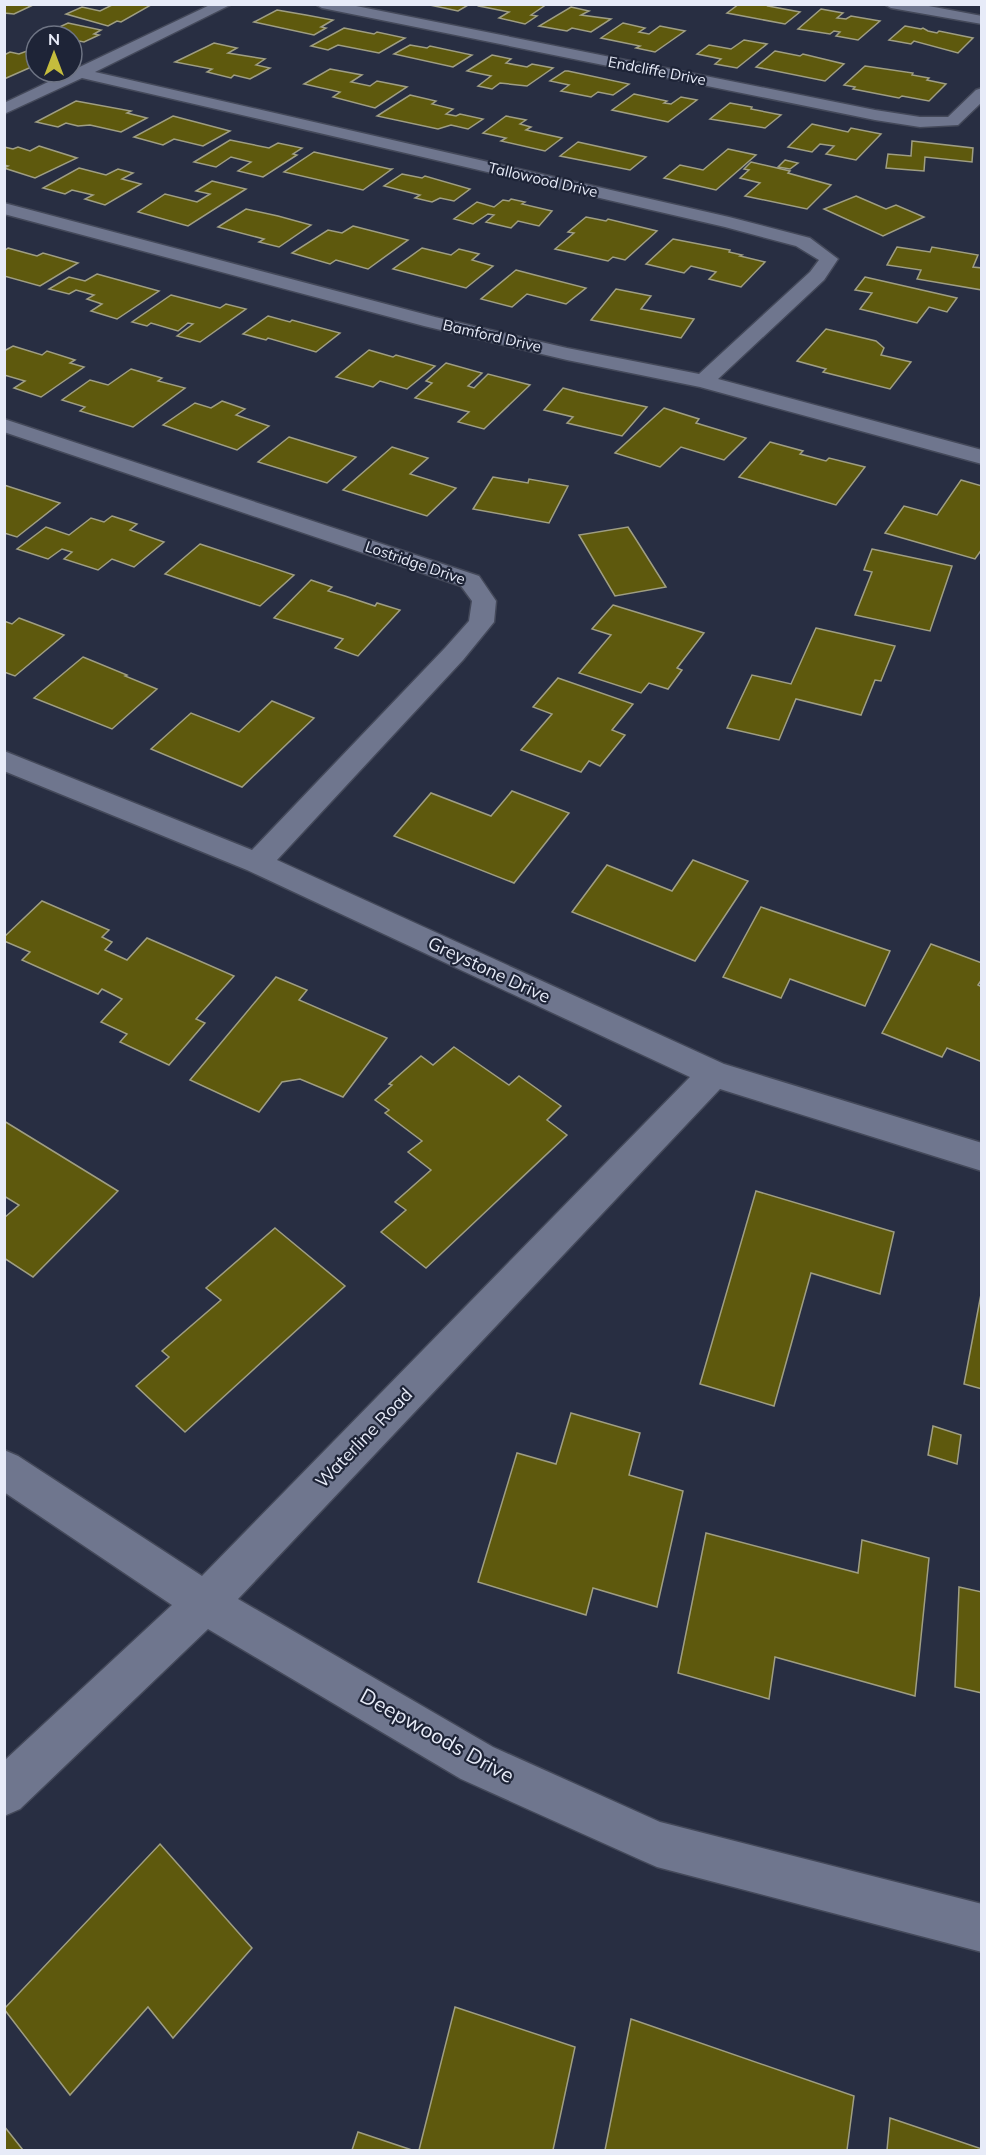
<svg xmlns="http://www.w3.org/2000/svg" width="986" height="2155" font-family="Mulish,sans-serif">
  <style>
    .building { fill: #5e590d; stroke: #9f9e83; stroke-width: 1.5 }
    .lines { fill: none; stroke-linecap: round; stroke-linejoin: round }
    .minor-casing { stroke: #44495a; stroke-width: 3 }
    .minor { fill: #6f768e; fill-rule: evenodd }
    .labels { text-anchor: middle; stroke-width: 4.5; stroke-linejoin: round; paint-order: stroke }
    .far-street-label { font-size: 15px; fill: #e7ebf8; stroke: #1e2437 }
    .street-label { font-size: 18px; fill: #e7ebf8; stroke: #1e2437 }
    .near-street-label { font-size: 21px; fill: #e7ebf8; stroke: #1e2437 }
  </style>
  <rect width="100%" height="100%" fill="#282e42"/>
  <g class="building">
    <polygon points="4,4 22,4 31,6 14,14 4,13"/>
    <polygon points="114,4 151,5 121,22 117,21 108,26 66,14 82,7 100,11"/>
    <polygon points="425,4 470,4 458,11"/>
    <polygon points="482,4 547,4 531,15 537,16 525,24 499,18 509,12 479,6"/>
    <polygon points="739,4 770,4 768,6 800,12 785,24 727,13"/>
    <polygon points="571,7 589,11 581,15 611,19 591,32 572,28 567,31 539,26"/>
    <polygon points="821,9 843,13 837,18 846,19 851,16 880,21 858,40 836,36 840,32 834,31 830,34 798,29"/>
    <polygon points="277,10 306,15 333,20 321,27 326,28 314,35 254,22"/>
    <polygon points="68,23 101,30 94,34 99,35 84,42 79,41 72,45 72,36 40,36"/>
    <polygon points="623,23 645,28 639,32 649,34 660,26 685,31 655,52 636,48 640,46 601,38"/>
    <polygon points="905,26 921,29 923,28 928,31 937,33 939,31 973,38 958,53 914,41 911,44 889,40"/>
    <polygon points="344,28 374,34 377,32 405,38 379,53 338,45 328,50 311,46"/>
    <polygon points="744,40 767,44 737,68 715,64 721,59 697,54 709,45 731,49"/>
    <polygon points="214,43 237,48 228,53 265,59 256,65 270,68 250,79 234,75 231,78 207,72 212,69 175,62"/>
    <polygon points="410,45 427,48 430,46 472,55 453,67 394,54"/>
    <polygon points="27,51 36,53 36,65 4,79 4,55 10,52 19,54"/>
    <polygon points="775,51 800,56 803,54 844,64 825,81 756,67"/>
    <polygon points="492,55 511,59 506,63 527,67 532,64 553,68 527,86 500,83 492,89 478,86 491,76 467,71"/>
    <polygon points="865,66 913,73 912,75 929,78 927,80 946,84 929,101 902,96 899,98 853,89 855,87 844,85"/>
    <polygon points="330,69 362,75 351,82 370,86 377,81 407,87 375,108 333,97 340,92 304,84"/>
    <polygon points="565,71 568,71 629,84 613,95 598,92 591,97 561,91 569,85 550,81"/>
    <polygon points="634,94 667,101 664,103 671,104 681,97 697,100 668,122 612,110"/>
    <polygon points="410,95 436,101 432,104 453,109 446,114 456,116 460,114 483,119 468,129 451,125 438,129 377,116"/>
    <polygon points="76,101 131,111 127,113 147,118 121,132 90,125 78,126 66,123 58,127 36,122"/>
    <polygon points="730,103 752,107 751,109 781,115 765,128 710,119"/>
    <polygon points="173,116 230,131 203,146 174,139 163,145 134,137"/>
    <polygon points="506,116 526,120 520,124 531,127 526,130 562,138 545,151 501,141 506,138 483,133"/>
    <polygon points="812,124 848,132 851,128 881,134 856,160 826,154 834,146 820,144 812,152 788,147"/>
    <polygon points="230,140 269,148 278,143 302,148 293,154 297,155 263,177 238,171 251,162 231,157 216,167 194,162"/>
    <polygon points="912,141 973,148 972,162 925,157 924,171 886,168 888,154 911,156"/>
    <polygon points="578,142 646,157 630,170 560,156"/>
    <polygon points="39,146 77,158 35,178 4,168 8,166 4,165 4,147 13,149 18,147 30,151"/>
    <polygon points="728,149 756,155 716,190 664,178 680,165 703,170"/>
    <polygon points="314,152 390,169 392,169 363,190 284,172"/>
    <polygon points="785,160 798,163 790,169 778,167"/>
    <polygon points="751,162 790,171 788,173 831,185 807,209 745,196 760,183 740,178 749,170 744,169"/>
    <polygon points="79,168 106,175 118,169 133,173 122,179 141,184 105,205 85,199 93,195 72,190 65,194 43,188"/>
    <polygon points="402,174 422,178 425,176 470,189 454,201 440,198 432,202 415,198 420,195 384,186"/>
    <polygon points="212,181 246,189 188,226 138,212 165,194 197,202 210,194 196,191"/>
    <polygon points="856,196 886,209 896,205 924,217 883,236 824,209"/>
    <polygon points="511,199 525,202 522,204 552,211 539,226 518,221 511,228 486,222 494,215 488,214 473,224 454,219 477,202 494,207 503,200 509,201"/>
    <polygon points="246,209 278,216 311,225 279,247 259,242 264,239 218,227"/>
    <polygon points="586,217 606,221 608,219 657,231 625,260 613,257 608,261 555,249 574,233 568,232"/>
    <polygon points="353,226 408,240 368,269 336,260 330,264 292,253 328,230 342,233"/>
    <polygon points="673,239 730,250 729,252 742,255 740,256 765,262 741,287 709,279 716,272 691,266 684,273 646,264"/>
    <polygon points="897,247 930,252 932,247 978,255 973,267 982,268 982,290 917,279 921,270 887,265"/>
    <polygon points="8,248 37,256 43,253 78,263 40,286 4,276 4,251"/>
    <polygon points="422,248 451,255 459,249 479,254 472,260 493,266 466,288 393,269"/>
    <polygon points="516,270 535,275 586,288 566,304 527,294 512,307 481,299"/>
    <polygon points="97,274 159,291 117,319 91,311 102,304 87,299 94,295 76,290 69,294 49,289 69,277 85,281"/>
    <polygon points="865,277 957,298 947,312 929,307 917,323 860,309 872,293 855,290"/>
    <polygon points="616,289 651,296 641,309 694,319 681,338 591,320"/>
    <polygon points="171,295 220,308 226,304 246,309 200,342 177,336 193,324 188,323 178,331 151,323 147,326 132,322"/>
    <polygon points="268,316 290,322 292,320 340,333 316,352 268,338 266,340 243,334"/>
    <polygon points="826,329 876,341 884,348 881,355 911,362 890,389 823,372 826,369 797,361"/>
    <polygon points="13,346 42,355 47,351 75,360 70,363 84,367 41,397 14,388 25,381 4,375 4,351"/>
    <polygon points="369,350 393,357 396,355 435,366 407,389 380,381 373,387 336,377"/>
    <polygon points="446,363 482,373 468,386 474,388 488,374 530,385 484,429 458,422 469,412 415,398 432,383 426,381"/>
    <polygon points="131,369 162,378 158,381 185,388 133,427 80,411 85,407 62,400 90,380 108,385"/>
    <polygon points="563,388 578,392 647,407 622,436 567,423 573,417 544,410"/>
    <polygon points="222,401 245,409 236,415 269,426 237,450 163,425 195,403 211,408"/>
    <polygon points="664,408 699,419 696,423 746,438 724,460 681,447 660,467 615,453"/>
    <polygon points="289,437 322,447 356,457 327,483 258,462"/>
    <polygon points="770,442 803,451 800,454 826,461 829,458 865,467 836,505 739,477"/>
    <polygon points="392,447 428,458 410,474 456,488 427,516 343,490"/>
    <polygon points="493,477 528,483 529,479 568,486 549,523 473,509"/>
    <polygon points="961,480 982,486 982,549 975,559 885,533 904,506 937,515"/>
    <polygon points="4,485 60,503 17,537 4,533"/>
    <polygon points="112,516 137,524 130,530 164,542 134,567 112,559 98,570 64,559 72,552 62,549 48,559 17,549 46,527 69,535 91,518 104,522"/>
    <polygon points="628,527 637,541 666,587 615,596 579,535"/>
    <polygon points="200,544 203,545 294,575 260,606 165,574"/>
    <polygon points="872,549 952,566 930,631 855,615 872,572 864,570"/>
    <polygon points="311,580 332,587 328,591 345,596 375,606 377,603 400,610 358,656 335,648 343,639 274,618"/>
    <polygon points="613,605 704,633 677,668 682,670 668,689 649,683 641,693 579,673 611,635 592,629"/>
    <polygon points="19,618 64,635 15,676 4,672 4,621 12,624"/>
    <polygon points="816,628 895,646 881,681 875,680 861,715 796,699 779,740 727,728 752,675 791,684"/>
    <polygon points="83,657 127,675 125,676 157,689 112,729 34,698"/>
    <polygon points="558,678 633,704 612,730 625,735 600,766 589,761 581,772 521,750 552,714 533,707"/>
    <polygon points="272,701 314,718 242,787 151,749 191,713 239,732"/>
    <polygon points="512,791 569,813 514,883 394,836 431,793 491,816"/>
    <polygon points="693,860 748,881 695,961 572,912 607,865 672,891"/>
    <polygon points="42,901 109,930 102,937 112,942 105,950 127,960 147,938 234,976 196,1019 205,1023 169,1065 120,1042 127,1034 101,1022 122,999 102,989 98,994 22,960 30,952 4,941 4,937"/>
    <polygon points="761,907 890,951 865,1006 790,979 781,998 723,977"/>
    <polygon points="931,944 982,963 982,979 978,985 982,987 982,1062 947,1048 942,1057 882,1033"/>
    <polygon points="276,977 307,990 299,1000 387,1038 343,1097 300,1079 282,1082 259,1112 190,1080"/>
    <polygon points="454,1047 509,1085 519,1076 561,1106 547,1120 567,1135 426,1268 381,1232 406,1210 395,1202 431,1170 408,1152 422,1141 385,1113 389,1110 375,1100 392,1085 389,1084 421,1056 433,1065"/>
    <polygon points="4,1121 118,1191 33,1277 4,1258 4,1218 19,1205 4,1196"/>
    <polygon points="756,1191 894,1232 880,1294 811,1273 774,1406 700,1384"/>
    <polygon points="275,1228 345,1286 185,1432 136,1386 169,1357 162,1351 221,1300 206,1288"/>
    <polygon points="982,1289 982,1389 964,1384"/>
    <polygon points="571,1413 640,1433 629,1475 683,1491 657,1607 593,1588 586,1615 478,1582 517,1453 556,1464"/>
    <polygon points="933,1426 961,1435 957,1464 928,1455"/>
    <polygon points="706,1533 858,1573 862,1540 929,1558 915,1696 775,1657 769,1699 678,1673"/>
    <polygon points="959,1587 982,1592 982,1693 955,1687"/>
    <polygon points="160,1844 252,1948 173,2038 148,2007 70,2095 4,2009"/>
    <polygon points="455,2007 575,2047 553,2150 419,2150"/>
    <polygon points="631,2019 854,2096 847,2150 605,2150"/>
    <polygon points="890,2118 982,2149 982,2150 887,2150"/>
    <polygon points="4,2126 23,2150 4,2150"/>
    <polygon points="358,2132 412,2150 352,2150"/>
  </g>
  <g class="lines">
    <g class="minor-casing">
      <g id="minor">
        <polygon points="212,4 232,4 95,72 729,217 810,238 838,259 824,280 718,379 982,450 982,464 700,387 567,360 424,326 4,214 4,203 435,317 567,348 699,374 810,272 819,260 796,246 725,227 82,78 4,114 4,103"/>
        <polygon points="315,4 346,4 875,110 920,117 948,117 976,90 982,88 982,102 958,125 920,127 875,120 322,8"/>
        <polygon points="884,4 918,4 982,16 982,24 891,8"/>
        <polygon points="4,419 479,576 496,601 494,622 463,660 277,860 724,1064 982,1143 982,1171 720,1089 238,1599 493,1747 660,1822 982,1904 982,1952 657,1867 641,1860 461,1779 208,1629 20,1809 4,1816 4,1761 172,1605 4,1492 4,1450 18,1456 202,1576 690,1077 247,870 4,771 4,751 252,850 445,648 469,621 472,601 461,586 4,432"/>
      </g>
    </g>
    <use href="#minor" class="minor"/>
  </g>
  <g class="labels">
    <g class="far-street-label">
      <text transform="translate(657 71) rotate(11)" y="5">Endcliffe Drive</text>
      <text transform="translate(543 180) rotate(13)" y="5">Tallowood Drive</text>
      <text transform="translate(492 336) rotate(13)" y="5">Bamford Drive</text>
      <text transform="translate(415 563) rotate(19)" y="5">Lostridge Drive</text>
    </g>
    <g class="street-label">
      <text transform="translate(489 970) rotate(25)" y="6">Greystone Drive</text>
      <text transform="translate(364 1438) rotate(-46)" y="6">Waterline Road</text>
    </g>
    <g class="near-street-label">
      <text transform="translate(437 1736) rotate(29)" y="7">Deepwoods Drive</text>
    </g>
  </g>
  <rect width="986" height="2155" fill="none" stroke="#e7ebf8" stroke-width="12"/>
  <g transform="translate(54 54)"><circle r="28" fill="#1e2437" stroke="#6e7484" stroke-width="1.5"/>
  <path d="M0-4.5L10 22L0 15L-10 22Z" fill="#c5bc3d"/>
  <text y="-9" font-size="16" font-weight="bold" text-anchor="middle" fill="#e7ebf8">N</text>
  </g>
</svg>
